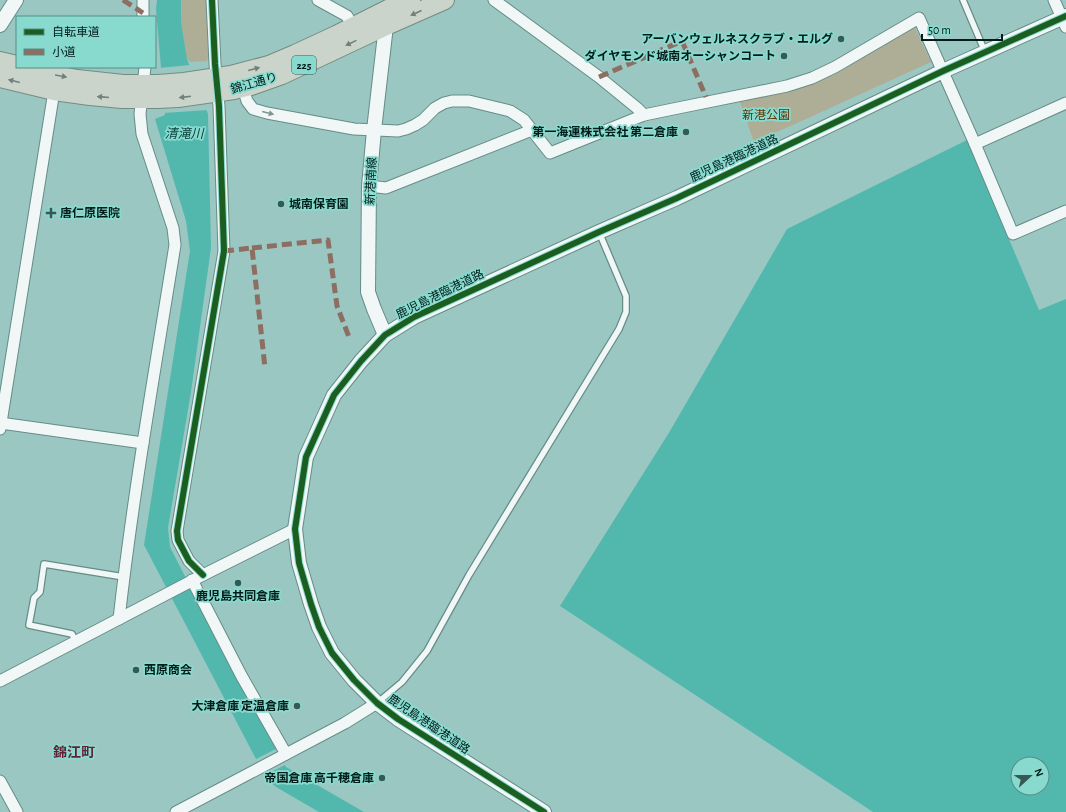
<svg xmlns="http://www.w3.org/2000/svg" width="1066" height="812" font-family="'Alegreya Sans','Noto Sans JP',sans-serif">
  <style>
    .green { fill: #aead96 }
    .water { fill: #52b8ae; fill-rule: evenodd }
    .pier { fill: #9bc7c2 }
    .lines { fill: none; stroke-linecap: round; stroke-linejoin: round }
    .service-casing { stroke: #668c87; stroke-width: 8 }
    .minor-casing { stroke: #668c87; stroke-width: 13 }
    .tertiary-casing { stroke: #668c87; stroke-width: 16 }
    .trunk-casing { stroke: #738c7f; stroke-width: 20 }
    .service { stroke: #f0f7f6; stroke-width: 5.5 }
    .minor { stroke: #f0f7f6; stroke-width: 11 }
    .tertiary { stroke: #f0f7f6; stroke-width: 14 }
    .trunk { stroke: #cad4cb; stroke-width: 18 }
    .quiet { stroke: #8d6e63; stroke-width: 5; stroke-dasharray: 10 5; stroke-linecap: butt }
    .cycleway-casing { stroke: #88dacf; stroke-width: 8 }
    .cycleway { stroke: #1b5e20; stroke-width: 6 }
    .oneway { fill: #70817b }
    .oneway2 { fill: #859493 }
    .poi-dot { fill: #385854; stroke: #88dacf; stroke-width: 1.5 }
    .labels { text-anchor: middle; stroke-width: 3.5; stroke-linejoin: round; paint-order: stroke }
    .shield { fill: #88dacf; stroke: #2a5550; stroke-width: 1 }
    .shield-label { font-size: 11px; font-weight: bold; fill: #021c19 }
    .poi-label { font-size: 12px; font-weight: bold; fill: #021c19; stroke: #88dacf; text-anchor: end }
    .street-label { font-size: 12px; fill: #021c19; stroke: #88dacf }
    .park-label { font-size: 12px; fill: #5c3400; stroke: #88dacf }
    .water-label { font-size: 13px; font-style: italic; fill: #08413c; stroke: #88dacf }
    .quarter-label { font-size: 14px; font-weight: bold; fill: #641f34; stroke: #88dacf }
  </style>
  <rect width="100%" height="100%" fill="#9bc7c2"/>
  <g class="green">
    <polygon points="181,0 206,0 208,57 207,61 191,62 187,59 181,22"/>
    <polygon points="912,27 915,28 931,62 806,119 754,142 739,99 798,89 838,73"/>
  </g>
  <g class="water">
    <polygon points="157,0 181,0 181,22 187,59 208,114 211,248 191,392 168,528 170,547 192,590 286,767 364,812 319,812 276,787 266,778 144,545 190,251 186,221 155,119 165,115 156,9"/>
    <path d="M967,140L1039,310L1066,299V812H873L560,606L670,431L787,229ZM1018,764H1042V788H1018Z"/>
  </g>
  <g class="pier">
    <polygon points="191,64 208,110 163,113 159,68 190,65"/>
    <polygon points="278,748 287,764 263,776 254,760"/>
  </g>
  <g class="lines">
    <g class="service-casing">
      <g id="service">
        <polyline points="963,0 985,52"/>
        <polyline points="76,642 72,634 29,625 34,598 40,592 44,564 124,577"/>
        <polyline points="377,703 402,682 427,651 469,575 619,329 626,312 626,296 599,232"/>
      </g>
    </g>
    <g class="minor-casing">
      <g id="minor">
        <polyline points="318,0 347,16 353,27"/>
        <polyline points="494,0 599,77 637,108 644,115"/>
        <polyline points="1054,0 1066,27"/>
        <polyline points="143,17 143,0"/>
        <polyline points="243,88 247,101 253,109 267,113 354,129 398,131 406,129 415,125 423,120 435,108 444,103 452,101 469,101 510,111 524,120 550,153 644,115 678,108 787,86 812,78 835,67 919,18 975,144 1013,234 1066,211"/>
        <polyline points="975,144 1066,103"/>
        <polyline points="369,186 386,188 532,130"/>
        <polyline points="0,423 143,443"/>
        <polyline points="0,429 54,91"/>
        <polyline points="203,575 189,561 178,540 177,531 224,251 219,106 215,64 212,0"/>
        <polyline points="192,580 241,675 286,754"/>
        <path d="M119,619C133,494 155,369 175,245L173,228L142,134L140,114L145,67"/>
        <polyline points="0,681 203,575 295,529"/>
        <polyline points="0,781 17,812"/>
        <polyline points="176,812 345,723 377,703"/>
      </g>
    </g>
    <g class="tertiary-casing">
      <g id="tertiary">
        <polyline points="0,25 16,0"/>
        <polyline points="385,335 374,309 368,292 369,186 374,130 387,17"/>
        <polyline points="544,812 398,719 377,703 354,680 332,653 319,627 311,604 299,563 295,529 306,457 334,395 361,361 385,335 414,317 599,232 677,198 943,71 1066,16"/>
      </g>
    </g>
    <g class="trunk-casing">
      <g id="trunk">
        <polyline points="0,61 17,65"/>
        <polyline points="23,67 45,73 77,79 123,84 158,84 184,82 231,75 269,65 295,54 336,35 388,9 411,0"/>
        <polyline points="0,78 54,91 90,96 122,99 158,99 178,98 234,90 251,86 282,75 386,26 445,0"/>
      </g>
    </g>
    <use href="#service" class="service"/>
    <use href="#minor" class="minor"/>
    <use href="#tertiary" class="tertiary"/>
    <use href="#trunk" class="trunk"/>
    <g class="quiet">
      <polyline points="123,0 143,13"/>
      <polyline points="599,77 682,41 706,97"/>
      <polyline points="252,248 328,240 337,306 349,337"/>
      <polyline points="224,251 252,248 265,368"/>
    </g>
    <g class="cycleway-casing">
      <g id="cycleway">
        <polyline points="203,575 189,561 178,540 177,531 224,251 219,106 215,64 212,0"/>
        <polyline points="544,812 398,719 377,703 354,680 332,653 319,627 311,604 299,563 295,529 306,457 334,395 361,361 385,335 414,317 599,232 677,198 943,71 1066,16"/>
      </g>
    </g>
    <use href="#cycleway" class="cycleway"/>
  </g>
  <defs><path id="oneway-solid" d="M-6-.8H1V-3.2L6.5 0L1 3.2V.8H-6Z"/></defs>
  <g class="oneway">
    <use href="#oneway-solid" transform="translate(416 13) rotate(156)"/>
    <use href="#oneway-solid" transform="translate(351 43) rotate(154)"/>
    <use href="#oneway-solid" transform="translate(254 69) rotate(-15)"/>
    <use href="#oneway-solid" transform="translate(61 76) rotate(10)"/>
    <use href="#oneway-solid" transform="translate(14 81) rotate(-166)"/>
    <use href="#oneway-solid" transform="translate(103 97) rotate(-175)"/>
    <use href="#oneway-solid" transform="translate(185 97) rotate(173)"/>
  </g>
  <use class="oneway2" href="#oneway-solid" transform="translate(268 113) rotate(14)"/>
  <g class="poi-dot">
    <circle cx="841" cy="39" r="4"/>
    <circle cx="784" cy="56" r="4"/>
    <circle cx="686" cy="132" r="4"/>
    <circle cx="281" cy="204" r="4"/>
    <path d="M49 207h4v4h4v4h-4v4h-4v-4h-4v-4h4z"/>
    <circle cx="238" cy="583" r="4"/>
    <circle cx="136" cy="670" r="4"/>
    <circle cx="297" cy="706" r="4"/>
    <circle cx="382" cy="778" r="4"/>
  </g>
  <g class="labels">
    <rect class="shield" x="292" y="56" width="24" height="18" rx="3"/>
    <g class="shield-label">
      <text x="304" y="69">225</text>
    </g>
    <g class="poi-label">
      <text x="833" y="43">アーバンウェルネスクラブ・エルグ</text>
      <text x="776" y="60">ダイヤモンド城南オーシャンコート</text>
      <text x="678" y="136">第一海運株式会社 第二倉庫</text>
      <text x="289" y="208" text-anchor="start">城南保育園</text>
      <text x="60" y="217" text-anchor="start">唐仁原医院</text>
      <text x="238" y="600" text-anchor="middle">鹿児島共同倉庫</text>
      <text x="144" y="674" text-anchor="start">西原商会</text>
      <text x="289" y="710">大津倉庫 定温倉庫</text>
      <text x="374" y="782">帝国倉庫 高千穂倉庫</text>
    </g>
    <g class="street-label">
      <text transform="translate(254 83) rotate(-16)" y="4">錦江通り</text>
      <text transform="translate(734 158) rotate(-25)" y="4">鹿児島港臨港道路</text>
      <text transform="translate(371 181) rotate(-87)" y="4">新港南線</text>
      <text transform="translate(440 294) rotate(-26)" y="4">鹿児島港臨港道路</text>
      <text transform="translate(429 724) rotate(34)" y="4">鹿児島港臨港道路</text>
    </g>
    <g class="park-label">
      <text x="766" y="119">新港公園</text>
    </g>
    <g class="water-label">
      <text x="184" y="138">清滝川</text>
    </g>
    <g class="quarter-label">
      <text x="74" y="757">錦江町</text>
    </g>
  </g>
  <rect x="16" y="16" width="140" height="52" fill="#88dacf" stroke="#528e86"/>
  <rect x="24" y="29" width="20" height="6" fill="#1b5e20" stroke="#528e86"/>
  <text x="52" y="36" font-size="12" fill="#021c19">自転車道</text>
  <rect x="24" y="49" width="20" height="6" fill="#8d6e63" stroke="#528e86"/>
  <text x="52" y="56" font-size="12" fill="#021c19">小道</text>
  <g transform="translate(1030 776) rotate(68)"><circle r="19" fill="#88dacf" stroke="#528e86"/>
  <path d="M0-3L7 15L0 10L-7 15Z" fill="#385854"/>
  <text y="-6" font-size="11" font-weight="bold" text-anchor="middle" fill="#021c19">N</text>
  </g>
  <path d="M922 34v6h80v-6" fill="none" stroke="#021c19" stroke-width="2"/>
  <text x="928" y="34" font-size="12" fill="#021c19" stroke="#88dacf" stroke-width="3" paint-order="stroke">50 m</text>
</svg>
